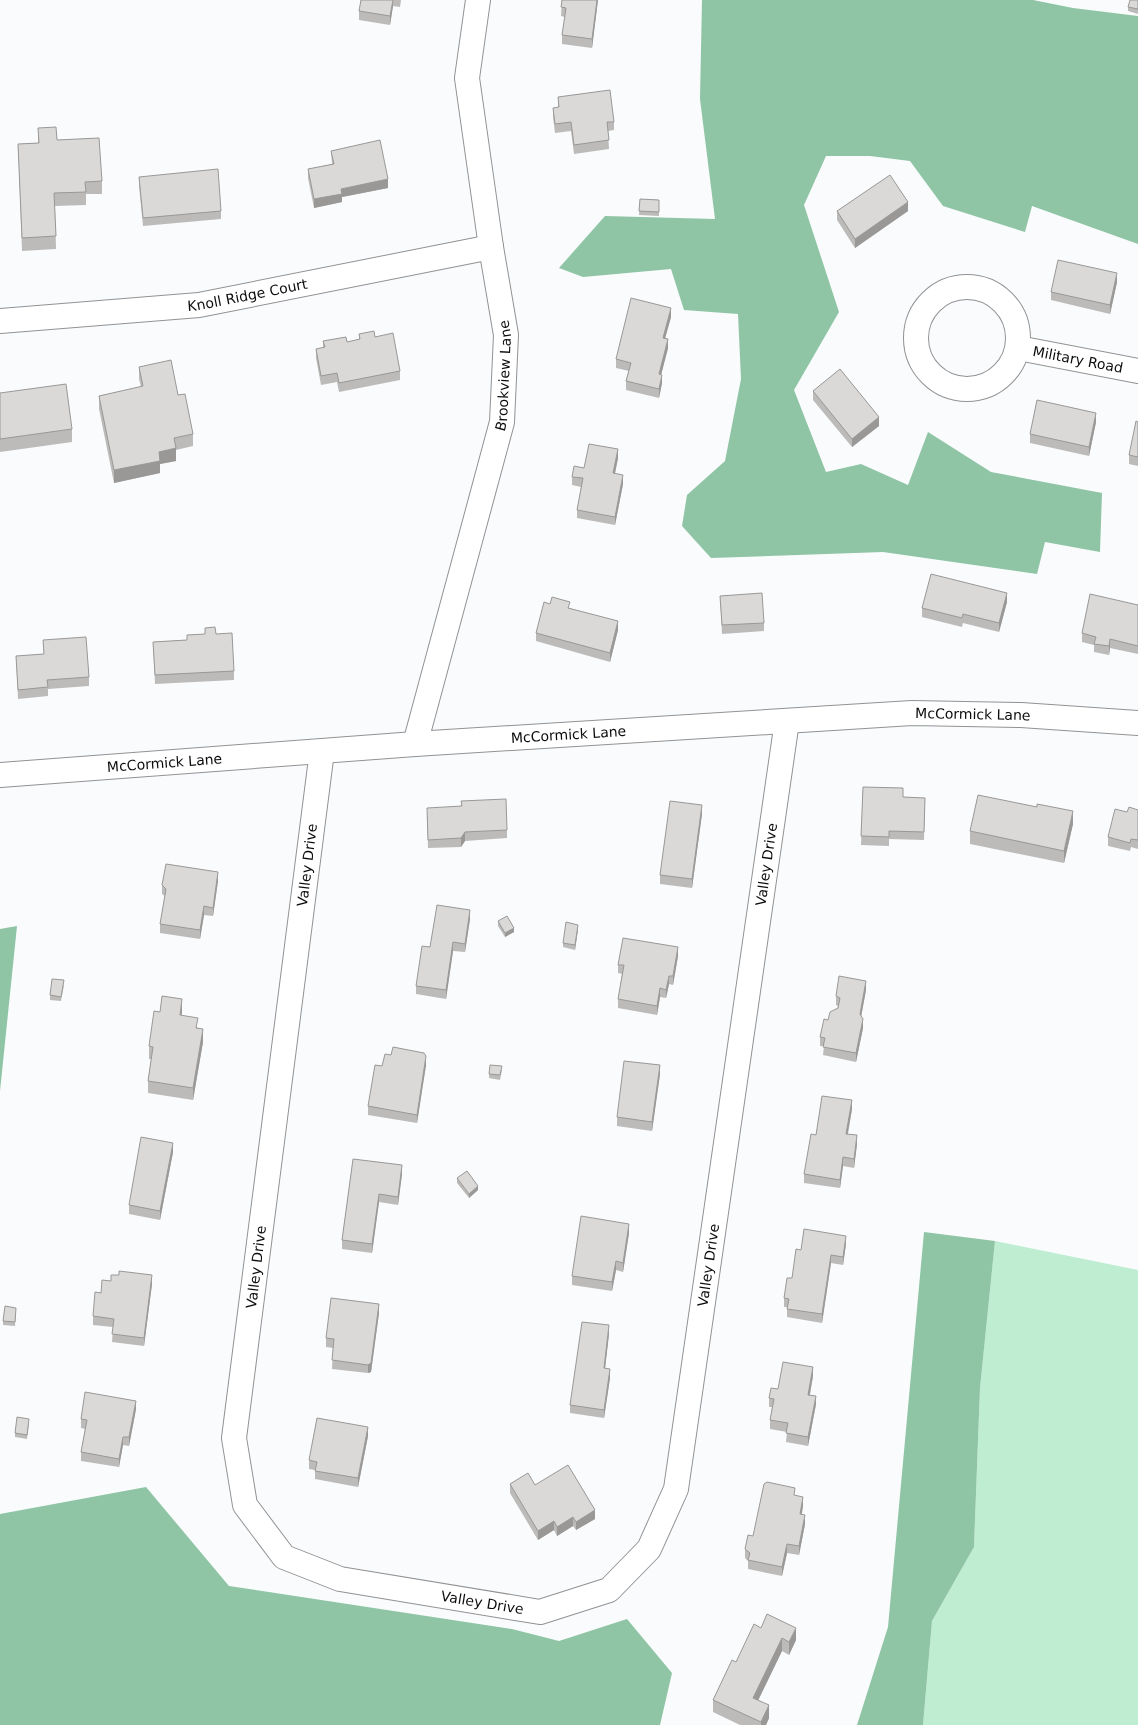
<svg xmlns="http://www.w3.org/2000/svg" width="1138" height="1725" font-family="'DejaVu Sans',sans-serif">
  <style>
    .green { fill: #bfedd1 }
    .forest { fill: #8fc5a5 }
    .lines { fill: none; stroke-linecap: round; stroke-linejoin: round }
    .street-casing { stroke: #919294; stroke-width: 26 }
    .street { stroke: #fff; stroke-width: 24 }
    .wall { fill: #bcbbba }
    .shaded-wall { fill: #999897 }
    .building { fill: #dbd9d8; stroke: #999897 }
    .labels { text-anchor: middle; stroke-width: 4; stroke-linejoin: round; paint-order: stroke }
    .street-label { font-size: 14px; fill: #0c0c0d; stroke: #fff }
  </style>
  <rect width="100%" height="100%" fill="#f9fbfd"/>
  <polygon class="green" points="995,1241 1138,1270 1138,1725 923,1725 932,1621 974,1547 980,1388"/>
  <g class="forest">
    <polygon points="702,0 1033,0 1073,8 1138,16 1138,244 1032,206 1025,232 943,206 910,161 870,156 826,156 804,205 839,312 794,390 826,472 861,464 908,485 928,432 991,472 1102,493 1100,552 1045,542 1037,574 883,552 711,558 682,526 687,495 725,461 741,379 738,314 684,310 671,269 583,277 559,268 605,216 715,219 700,99"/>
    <polygon points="17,926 0,1091 0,929"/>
    <polygon points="924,1232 995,1241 980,1388 974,1547 932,1621 923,1725 857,1725 888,1627"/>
    <polygon points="146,1487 229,1586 512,1629 559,1641 627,1619 672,1673 660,1725 0,1725 0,1514"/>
  </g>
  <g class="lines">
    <g class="street-casing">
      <g id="street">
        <circle cx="967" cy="338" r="51"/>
        <path id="s1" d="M0,321L199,305L491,247"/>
        <path id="s2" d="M1018,348L1138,371"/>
        <path id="s3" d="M415,744L502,422L506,335L491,247L467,78L478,0"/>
        <path id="s4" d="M322,751L234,1438L245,1505L284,1557L340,1579L540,1612L609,1590L649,1549L676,1489L787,721"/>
        <path id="s5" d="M0,775L415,744L912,713L1021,715L1138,723"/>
      </g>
    </g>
    <use href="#street" class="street"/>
  </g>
  <g class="wall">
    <polygon points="361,0 401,0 400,7 393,6 390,25 359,20 359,11"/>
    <polygon points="562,0 598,0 592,48 562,44 562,35 565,17 561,16"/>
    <polygon points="1138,0 1138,14 1128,11 1128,7"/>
    <polygon points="558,97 614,122 614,130 608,131 609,149 574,154 571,131 555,133 553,117 553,108 558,107"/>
    <polygon points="38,128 57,140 102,181 102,194 86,194 86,205 55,206 56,249 22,251 18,144 38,143"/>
    <polygon points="331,151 388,188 342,197 342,202 314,208 308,178 308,169 332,164"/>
    <polygon points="139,177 221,211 221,219 143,226 139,185"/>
    <polygon points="640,199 659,200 659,216 639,215"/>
    <polygon points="837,211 908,211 855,248 837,220"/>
    <polygon points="1117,282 1110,314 1051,300 1051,292"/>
    <polygon points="671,317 665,338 668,348 661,375 662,383 659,398 626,390 626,381 629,371 616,368 616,359"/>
    <polygon points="359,334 375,337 400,371 400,380 339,392 337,382 321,385 316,358 316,349 323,348 323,341 347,342 359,340"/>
    <polygon points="139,367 178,395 193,434 193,446 176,450 176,461 160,464 160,473 114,483 99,409 99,396 141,387 139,379"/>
    <polygon points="813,391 879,426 852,447 813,400"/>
    <polygon points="0,393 72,429 72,442 0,452"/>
    <polygon points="1096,422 1089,456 1030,443 1030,434"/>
    <polygon points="1138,422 1138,466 1129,464 1129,455"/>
    <polygon points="618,458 615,474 623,484 615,525 577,518 577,510 581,487 572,485 572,477 584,468"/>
    <polygon points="720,596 764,623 764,631 722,634"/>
    <polygon points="1007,602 999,632 963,623 962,627 922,617 922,608"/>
    <polygon points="550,604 570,608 618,630 610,662 536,641 536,633"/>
    <polygon points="1138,605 1138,654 1110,648 1109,655 1094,652 1094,645 1082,642 1082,633"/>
    <polygon points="216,634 234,671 234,680 155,684 153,642 187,640"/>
    <polygon points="43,640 89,677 89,686 48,689 48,696 18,699 16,656 44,654"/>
    <polygon points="863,787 903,797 925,798 924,840 889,839 889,846 861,845"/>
    <polygon points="461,801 507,830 507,838 465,841 461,847 428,848 427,816 461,806"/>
    <polygon points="1138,810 1138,849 1131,847 1130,851 1108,846 1108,837 1127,812"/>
    <polygon points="702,814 692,888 660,884 660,875"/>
    <polygon points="1073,824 1064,863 970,844 970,831"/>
    <polygon points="218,881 213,916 204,915 200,939 160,933 160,924 165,896 162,894 162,885"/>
    <polygon points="470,919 465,952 453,951 446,999 416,994 416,986 430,947"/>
    <polygon points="498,921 514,932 505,937 498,926"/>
    <polygon points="578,929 575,950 563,947 563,943"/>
    <polygon points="678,956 673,985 669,984 666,998 660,997 657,1015 618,1008 618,999 622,974 618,973 618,965"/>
    <polygon points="64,985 61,1001 50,1000 50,995"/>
    <polygon points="866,990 861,1016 863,1028 856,1062 823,1055 824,1046 820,1046 820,1037 828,1020 838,1008 838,1006 836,1005 836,996"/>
    <polygon points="160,1012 182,1012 181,1015 198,1028 203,1042 193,1100 148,1093 148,1081 151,1059 149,1059 149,1046"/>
    <polygon points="426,1065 417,1123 368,1115 368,1106 382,1066"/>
    <polygon points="502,1070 500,1080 489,1078 489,1074"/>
    <polygon points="660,1074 652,1131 617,1126 617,1117"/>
    <polygon points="852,1109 848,1134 857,1144 854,1168 843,1166 840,1188 804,1183 804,1174 816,1135"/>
    <polygon points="173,1152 160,1220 129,1214 129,1205"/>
    <polygon points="353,1159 402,1174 398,1205 379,1202 372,1253 342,1249 342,1240"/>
    <polygon points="457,1178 478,1190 469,1198 457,1183"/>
    <polygon points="629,1233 623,1272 616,1270 612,1291 572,1285 572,1276"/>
    <polygon points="846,1244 843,1265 831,1263 822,1323 787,1317 787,1307 784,1307 784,1298 792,1278 801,1250"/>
    <polygon points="111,1281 152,1284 144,1346 112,1342 113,1327 93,1325 93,1316 101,1293"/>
    <polygon points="16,1312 15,1326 3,1325 3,1321"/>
    <polygon points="379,1313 371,1372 368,1373 332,1369 333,1348 326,1347 326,1338"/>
    <polygon points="609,1334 605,1369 610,1378 604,1418 570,1413 570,1405"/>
    <polygon points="813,1376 810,1395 816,1404 808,1446 786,1442 787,1432 770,1429 770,1420 772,1407 769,1407 769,1398 778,1389"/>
    <polygon points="136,1409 129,1446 123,1445 119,1467 81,1461 81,1452 85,1429 81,1428 81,1419"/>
    <polygon points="29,1424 27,1439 15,1437 15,1433"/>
    <polygon points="368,1436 358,1487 315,1479 315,1470 309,1469 309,1460"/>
    <polygon points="510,1484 535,1485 595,1519 576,1530 573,1526 557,1536 554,1530 538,1540 510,1493"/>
    <polygon points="795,1495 803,1506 802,1514 805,1524 799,1555 787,1553 782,1576 748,1569 748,1561 745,1558 745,1549"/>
    <polygon points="761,1628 796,1640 789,1655 782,1651 758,1700 769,1718 766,1725 740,1725 713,1712 713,1700 736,1662"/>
  </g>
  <g class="shaded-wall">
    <polygon points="393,0 393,6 390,25 390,16"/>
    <polygon points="597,0 598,0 592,48 592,39"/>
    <polygon points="388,179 388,188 342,197 342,202 314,208 314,199 341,189"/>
    <polygon points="908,202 908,211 855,248 855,239"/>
    <polygon points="1117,273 1117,282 1110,314 1110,305"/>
    <polygon points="671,308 671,317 663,346 663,338"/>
    <polygon points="668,339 668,348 659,383 659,374"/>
    <polygon points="662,375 662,383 659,398 659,389"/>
    <polygon points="1096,413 1096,422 1089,456 1089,447"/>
    <polygon points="879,417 879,426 852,447 852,439"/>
    <polygon points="176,448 176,461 160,464 160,473 114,483 114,470 159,452"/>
    <polygon points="618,449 618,458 613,482 613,473"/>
    <polygon points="623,475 623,484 615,525 615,517"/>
    <polygon points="1007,593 1007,602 999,632 999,623"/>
    <polygon points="618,621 618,630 610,662 610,653"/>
    <polygon points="1110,639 1110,648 1109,655 1109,646"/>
    <polygon points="702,805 702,814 692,888 692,879"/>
    <polygon points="1073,811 1073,824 1064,863 1064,851"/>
    <polygon points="465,832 465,841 461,847 461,838"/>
    <polygon points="218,872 218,881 213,916 213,908"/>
    <polygon points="204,906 204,915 200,939 200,930"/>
    <polygon points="470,910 470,919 465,952 465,944"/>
    <polygon points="578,925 578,929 575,950 575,945"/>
    <polygon points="514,928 514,932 505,937 505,933"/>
    <polygon points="453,942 453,951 446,999 446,990"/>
    <polygon points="678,947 678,956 673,985 673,976"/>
    <polygon points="669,976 669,984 666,998 666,990"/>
    <polygon points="866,981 866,990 860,1023 860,1014"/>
    <polygon points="660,988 660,997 657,1015 657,1006"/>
    <polygon points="182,999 182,1012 180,1027 180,1015"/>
    <polygon points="863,1019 863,1028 856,1062 856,1053"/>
    <polygon points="203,1029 203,1042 193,1100 193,1088"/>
    <polygon points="426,1056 426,1065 417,1123 417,1115"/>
    <polygon points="660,1065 660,1074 652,1131 652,1122"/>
    <polygon points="852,1100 852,1109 846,1142 846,1134"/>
    <polygon points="857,1135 857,1144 854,1168 854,1159"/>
    <polygon points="173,1143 173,1152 160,1220 160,1211"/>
    <polygon points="843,1157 843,1166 840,1188 840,1180"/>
    <polygon points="402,1165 402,1174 398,1205 398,1197"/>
    <polygon points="478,1186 478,1190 469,1198 469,1194"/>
    <polygon points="379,1194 379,1202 372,1253 372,1244"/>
    <polygon points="629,1224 629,1233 623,1272 623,1263"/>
    <polygon points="846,1236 846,1244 843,1265 843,1257"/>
    <polygon points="831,1255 831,1263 822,1323 822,1314"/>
    <polygon points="616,1261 616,1270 612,1291 612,1282"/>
    <polygon points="152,1275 152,1284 144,1346 144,1338"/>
    <polygon points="379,1304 379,1313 371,1372 368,1373 368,1365"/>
    <polygon points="609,1325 609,1334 604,1377 604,1368"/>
    <polygon points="813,1367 813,1376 808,1403 808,1395"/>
    <polygon points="610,1369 610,1378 604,1418 604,1410"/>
    <polygon points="816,1396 816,1404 808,1446 808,1437"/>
    <polygon points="136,1401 136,1409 129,1446 129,1437"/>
    <polygon points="368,1427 368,1436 358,1487 358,1478"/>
    <polygon points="123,1437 123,1445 119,1467 119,1459"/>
    <polygon points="803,1497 803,1506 800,1522 800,1514"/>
    <polygon points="595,1510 595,1519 576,1530 576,1522"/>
    <polygon points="805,1515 805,1524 799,1555 799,1546"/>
    <polygon points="573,1517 573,1526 557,1536 557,1527"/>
    <polygon points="554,1521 554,1530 538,1540 538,1531"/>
    <polygon points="787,1544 787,1553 782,1576 782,1567"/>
    <polygon points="796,1628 796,1640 789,1655 789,1642"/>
    <polygon points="782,1638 782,1651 753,1711 753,1698"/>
    <polygon points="769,1705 769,1718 766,1725 761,1725 761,1722"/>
  </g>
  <g class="building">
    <polygon points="361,0 393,0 390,16 359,11"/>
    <polygon points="562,0 597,0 592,39 562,35 566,8 561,7"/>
    <polygon points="1130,0 1138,0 1138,9 1128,7"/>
    <polygon points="610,90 614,122 607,122 609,140 574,145 571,122 555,124 553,108 559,107 558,97"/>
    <polygon points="56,127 57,140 99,138 102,181 85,182 86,192 54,193 56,236 22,238 18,144 39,143 38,128"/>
    <polygon points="380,140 388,179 341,189 342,194 314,199 308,169 334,164 331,151"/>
    <polygon points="218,169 221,211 143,218 139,177"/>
    <polygon points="890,175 908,202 855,239 837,211"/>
    <polygon points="640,199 659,200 659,212 639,211"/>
    <polygon points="1058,260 1117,273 1110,305 1051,292"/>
    <polygon points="631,298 671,308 663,338 668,339 659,374 662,375 659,389 626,381 631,363 616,359"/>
    <polygon points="374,331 375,337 393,333 400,371 339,383 337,373 321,376 316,349 325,347 323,341 346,337 347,342 360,339 359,334"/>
    <polygon points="171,360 178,395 185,394 193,434 174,438 176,448 159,452 160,461 114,470 99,396 143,386 139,367"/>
    <polygon points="840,369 879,417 852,439 813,391"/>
    <polygon points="66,384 72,429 0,439 0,393"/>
    <polygon points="1037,400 1096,413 1089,447 1030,434"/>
    <polygon points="1136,421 1138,422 1138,457 1129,455"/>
    <polygon points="589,444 618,449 613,473 623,475 615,517 577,510 583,478 572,477 574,466 584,468"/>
    <polygon points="931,574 1007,593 999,623 963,614 962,618 922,608"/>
    <polygon points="762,593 764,623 722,625 720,596"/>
    <polygon points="1090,594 1138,605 1138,646 1110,639 1109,646 1094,644 1096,637 1082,633"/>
    <polygon points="552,597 570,602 568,608 618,621 610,653 536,633 544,602 550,604"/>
    <polygon points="215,627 216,634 232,633 234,671 155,675 153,642 187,640 187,635 205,634 205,628"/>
    <polygon points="86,637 89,677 47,680 48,687 18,690 16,656 44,654 43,640"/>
    <polygon points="863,787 903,788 903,797 925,798 924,832 889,831 889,837 861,836"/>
    <polygon points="978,795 1037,807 1037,804 1073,811 1064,851 970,831"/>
    <polygon points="506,799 507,830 465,832 461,838 428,840 427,808 462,806 461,801"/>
    <polygon points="670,801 702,805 692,879 660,875"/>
    <polygon points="1129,807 1138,810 1138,840 1131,839 1130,843 1108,837 1115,809 1127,812"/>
    <polygon points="166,864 218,872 213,908 204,906 200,930 160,924 166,889 162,885"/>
    <polygon points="437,905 470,910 465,944 453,942 446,990 416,986 422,946 430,947"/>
    <polygon points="507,916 514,928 505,933 498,921"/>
    <polygon points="566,922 578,925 575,945 563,943"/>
    <polygon points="623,938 678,947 673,976 669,976 666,990 660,988 657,1006 618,999 624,965 618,965"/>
    <polygon points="839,976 866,981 860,1014 863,1019 856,1053 823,1047 825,1038 820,1037 824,1019 828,1020 830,1012 838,1008 840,998 836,996"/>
    <polygon points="52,979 64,980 61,997 50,995"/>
    <polygon points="162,996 182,999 180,1015 198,1018 196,1028 203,1029 193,1088 148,1081 153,1047 149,1046 154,1011 160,1012"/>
    <polygon points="393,1047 424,1053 426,1056 417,1115 368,1106 375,1065 382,1066 385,1054 391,1055"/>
    <polygon points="624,1061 660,1065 652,1122 617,1117"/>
    <polygon points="490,1065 502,1066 500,1075 489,1074"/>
    <polygon points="822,1096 852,1100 846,1134 857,1135 854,1159 843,1157 840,1180 804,1174 811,1134 816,1135"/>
    <polygon points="141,1137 173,1143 160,1211 129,1205"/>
    <polygon points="353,1159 402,1165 398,1197 379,1194 372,1244 342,1240"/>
    <polygon points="467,1171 478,1186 469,1194 457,1178"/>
    <polygon points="581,1216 629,1224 623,1263 616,1261 612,1282 572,1276"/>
    <polygon points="804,1229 846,1236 843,1257 831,1255 822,1314 787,1309 789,1299 784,1298 787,1278 792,1278 796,1249 801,1250"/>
    <polygon points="119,1271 152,1275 144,1338 112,1334 114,1319 93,1316 95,1292 101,1293 102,1280 111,1281 111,1275 119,1275"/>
    <polygon points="331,1298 379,1304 371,1363 368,1365 332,1360 334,1339 326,1338"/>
    <polygon points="5,1306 16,1308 15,1322 3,1321"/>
    <polygon points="582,1322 609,1325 604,1368 610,1369 604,1410 570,1405"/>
    <polygon points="783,1362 813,1367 808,1395 816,1396 808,1437 786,1433 788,1423 770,1420 774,1399 769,1398 771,1388 778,1389"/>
    <polygon points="85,1392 136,1401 129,1437 123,1437 119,1459 81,1452 87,1420 81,1419"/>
    <polygon points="17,1417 29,1419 27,1435 15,1433"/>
    <polygon points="317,1418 368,1427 358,1478 315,1471 317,1462 309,1460"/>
    <polygon points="568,1465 595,1510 576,1522 573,1517 557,1527 554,1521 538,1531 510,1484 528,1473 535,1485"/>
    <polygon points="767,1482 795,1488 794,1495 803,1497 800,1514 805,1515 799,1546 787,1544 782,1567 748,1560 750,1553 745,1549 748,1535 753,1536 764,1484"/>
    <polygon points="767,1614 796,1628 789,1642 782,1638 753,1698 769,1705 761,1722 713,1700 732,1660 736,1662 754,1624 761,1628"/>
  </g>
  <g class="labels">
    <g class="street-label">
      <text dy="5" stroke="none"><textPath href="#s1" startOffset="249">Knoll Ridge Court</textPath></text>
      <text dy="5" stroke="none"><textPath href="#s2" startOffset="61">Military Road</textPath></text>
      <text dy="5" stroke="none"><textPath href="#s3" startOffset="380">Brookview Lane</textPath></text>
      <text dy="5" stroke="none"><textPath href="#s5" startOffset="975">McCormick Lane</textPath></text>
      <text dy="5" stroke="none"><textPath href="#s5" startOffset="570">McCormick Lane</textPath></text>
      <text dy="5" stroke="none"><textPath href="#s5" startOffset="165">McCormick Lane</textPath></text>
      <text transform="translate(307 865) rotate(-83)" y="5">Valley Drive</text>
      <text dy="5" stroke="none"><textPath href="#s4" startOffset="1915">Valley Drive</textPath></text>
      <text dy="5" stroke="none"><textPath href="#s4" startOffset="1510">Valley Drive</textPath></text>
      <text transform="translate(256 1267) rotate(-83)" y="5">Valley Drive</text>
      <text dy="5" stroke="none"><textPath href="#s4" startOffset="1030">Valley Drive</textPath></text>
    </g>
  </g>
</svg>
